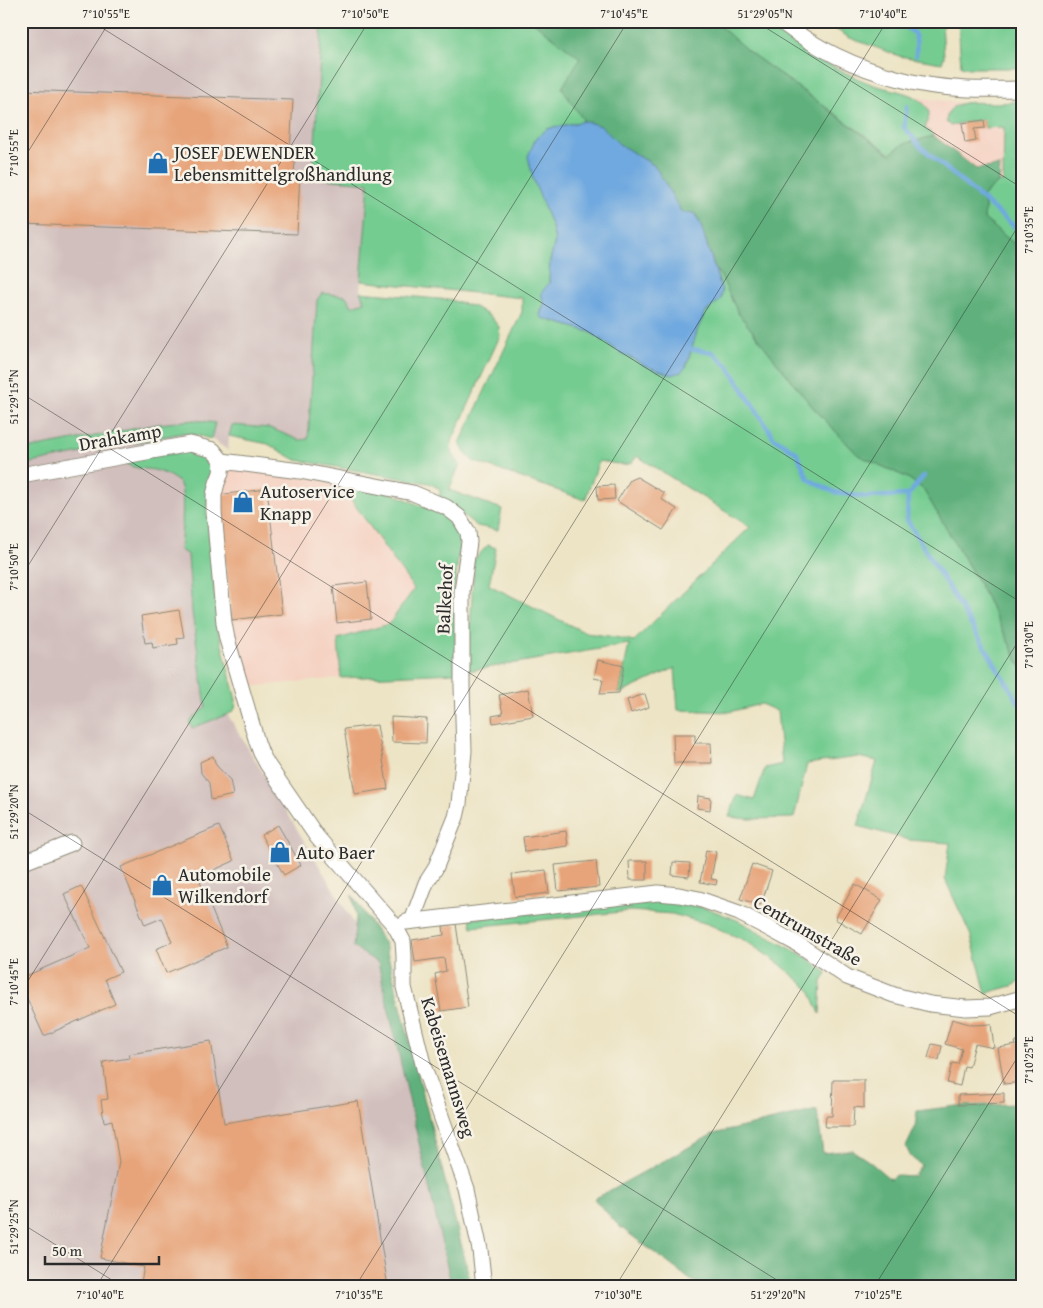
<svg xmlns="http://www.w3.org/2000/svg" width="1043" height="1308" font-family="'Gentium Book Plus',serif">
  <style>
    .built { fill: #f5d2c2 }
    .industrial { fill: #d1bfbd }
    .green { fill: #74cc91; stroke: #507c5e }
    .forest { fill: #5fb07b; stroke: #456e53 }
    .water { fill: #6fa9df; stroke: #4d6a85 }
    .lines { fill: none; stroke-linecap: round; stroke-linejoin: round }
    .stream { stroke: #6fa9df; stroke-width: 4.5 }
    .building { fill: #e7a47a }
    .minor-casing { stroke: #8c8878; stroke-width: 17 }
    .minor { stroke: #fff; stroke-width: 15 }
    .ticks { fill: none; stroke: #2b2b2b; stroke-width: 1; stroke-opacity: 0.45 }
    .labels { text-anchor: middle; stroke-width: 5; stroke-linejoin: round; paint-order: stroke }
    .poi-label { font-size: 19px; fill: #2b2b2b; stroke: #f7f3e8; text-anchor: start }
    .street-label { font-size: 19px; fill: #2b2b2b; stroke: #f7f3e8 }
    .neatline { fill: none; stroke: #2b2b2b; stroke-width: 2 }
    .ticks-label { font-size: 12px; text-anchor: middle; fill: #2b2b2b }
  </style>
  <rect width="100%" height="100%" fill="#f7f3e8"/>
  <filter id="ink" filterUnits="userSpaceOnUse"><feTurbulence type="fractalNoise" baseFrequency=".02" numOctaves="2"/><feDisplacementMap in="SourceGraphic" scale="10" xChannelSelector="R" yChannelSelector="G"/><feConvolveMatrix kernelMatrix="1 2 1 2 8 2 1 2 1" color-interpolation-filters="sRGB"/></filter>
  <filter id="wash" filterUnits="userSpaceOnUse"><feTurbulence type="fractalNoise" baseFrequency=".0096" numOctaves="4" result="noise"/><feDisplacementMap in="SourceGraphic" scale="20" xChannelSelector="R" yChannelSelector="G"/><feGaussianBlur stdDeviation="1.12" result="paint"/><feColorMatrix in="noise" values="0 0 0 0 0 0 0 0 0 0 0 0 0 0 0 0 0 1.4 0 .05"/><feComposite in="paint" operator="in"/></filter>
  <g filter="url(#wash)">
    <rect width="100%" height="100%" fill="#ede4c5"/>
    <g class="built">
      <polygon points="915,97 969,104 1022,105 1004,139 1003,182 999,182 1000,166 976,169 925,128 930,118"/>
      <polygon points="231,469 315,478 343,488 415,589 389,624 339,639 341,678 248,687 232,620 217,495 225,477"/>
    </g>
    <polygon class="industrial" points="21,21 322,21 313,177 369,182 360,292 365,302 352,306 317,300 308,439 299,440 270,428 232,425 229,436 228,450 211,439 197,435 182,455 214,692 378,963 450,1279 451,1287 21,1287"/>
    <g class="green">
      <polygon points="322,21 532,21 581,58 562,88 584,121 547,129 552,227 555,241 550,261 549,283 544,304 541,311 542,318 590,332 621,353 686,367 698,328 705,313 721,299 722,291 716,271 720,274 738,313 810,404 858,455 908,478 923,489 980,585 1022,669 1022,981 1012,986 986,993 971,936 945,879 950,843 909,840 858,826 877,761 858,757 807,764 794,818 749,819 729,817 737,795 754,800 765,768 782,764 777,711 761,704 729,712 678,710 675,668 619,694 629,644 468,671 474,560 488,545 496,548 489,585 586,633 615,637 634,641 750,527 637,456 632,463 624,465 599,461 585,500 473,461 465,453 460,443 522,312 522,298 361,281 369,183 313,178"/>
      <path d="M714,21H767C797,48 833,69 871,84C887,90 912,91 924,104C932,111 929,119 925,128L934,136L903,144L891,154L749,52Z"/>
      <polygon points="822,21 942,21 944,57 942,63 899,56 850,38"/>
      <polygon points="958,21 1022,21 1022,68 969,68 961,66"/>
      <path d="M1022,101V250L984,219L985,207L982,196L999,182H1003L1004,127L985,128L984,120L962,123L950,126L946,122C947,97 977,103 994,103C1003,103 1013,102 1022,101Z"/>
      <path d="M360,292L450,300L475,307L491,317L499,327L500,336L452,441C450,451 453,457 460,464L449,490L502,509L498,530L477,526L440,497V489L429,483L296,460L268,444L229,436L232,425L270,428L299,440L308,439L317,300L322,293L346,296L352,306L365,302Z"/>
      <polygon points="194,420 215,423 211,439 196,435 182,433 21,465 21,450 159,424"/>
      <path d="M185,452L200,454L206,459L212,466L213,472L210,480L207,510L218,629L236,700L235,709L231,713L192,728L189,722L206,707L192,612L188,555L180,550C181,537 186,491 179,483C174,477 162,472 154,470C141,468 133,469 121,461Z"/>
      <polygon points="351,485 394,494 442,515 456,528 461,535 454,591 456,673 341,678 338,639 389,624 414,589 343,488"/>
      <polygon points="670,900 709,909 737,920 806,957 827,973 822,982 820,1014 810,990 780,964 746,941 708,924 672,914 631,911 472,927 470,919 630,902"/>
    </g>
    <g class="forest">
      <polygon points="532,21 714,21 749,52 890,154 903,144 934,136 976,169 1000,166 999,182 982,196 985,207 984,219 1022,250 1022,669 980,585 923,489 908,478 858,455 810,404 738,313 720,274 716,271 700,223 695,213 682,213 655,166 619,144 601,126 584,121 562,88 580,58"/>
      <polygon points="352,895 385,944 472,1287 451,1287 450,1279 378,963 353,947 356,917"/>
      <polygon points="1018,1104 1021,1199 1017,1222 1022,1225 1022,1287 700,1287 619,1226 594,1199 713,1134 817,1110 823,1153 852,1150 870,1162 890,1179 896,1175 914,1176 921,1165 911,1157 906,1147 915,1128 917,1111 956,1106"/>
    </g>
    <polygon class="water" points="584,121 601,126 619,144 655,166 682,213 694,213 700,223 722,291 721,299 705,313 698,328 686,367 681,372 672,375 646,366 621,353 590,332 542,318 540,315 544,304 541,293 549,283 550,261 555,241 552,227 533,179 528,156 535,140 547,129"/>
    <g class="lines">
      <g class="stream">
        <path d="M888,21C911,30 919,27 916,55"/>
        <polyline points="907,106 904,127 920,146 1022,233"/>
        <polyline points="691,349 712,352 728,366 774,438 797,453 808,479 834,492 866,497 908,495"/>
        <polyline points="924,476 908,495 907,520 1022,708"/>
      </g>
    </g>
    <g id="blocks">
      <g class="building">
        <polygon points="21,90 293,100 290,153 296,153 294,172 300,173 297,234 21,224"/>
        <polygon points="984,120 985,128 974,129 976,141 965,143 962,123"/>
        <polygon points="637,477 664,493 661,499 677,509 663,530 617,501 630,480"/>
        <polygon points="614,485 615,499 598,500 597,486"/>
        <polygon points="267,489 282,614 232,620 217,495"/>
        <polygon points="367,582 371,619 337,623 333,586"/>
        <polygon points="179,610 184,637 177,638 178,644 153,648 152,642 145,643 141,616"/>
        <polygon points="598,660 624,666 619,693 600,694 603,680 594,678"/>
        <polygon points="528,689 533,716 493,723 492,716 503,714 499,695"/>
        <polygon points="645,694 649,707 631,713 627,700"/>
        <polygon points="391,717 427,719 426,743 392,742"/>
        <polygon points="377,725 388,789 355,794 344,729"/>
        <polygon points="673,734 695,734 695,743 711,743 712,763 674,763"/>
        <polygon points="213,756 216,765 230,780 233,795 211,800 209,783 201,773 200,762"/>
        <polygon points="698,796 711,798 710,810 697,808"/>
        <polygon points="278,825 301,865 284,875 261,835"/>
        <polygon points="219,826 234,861 198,877 227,947 166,973 156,949 172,942 162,918 145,925 121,867"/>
        <polygon points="566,831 568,846 525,852 523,837"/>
        <polygon points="706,850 716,852 711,879 717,880 716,885 700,882"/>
        <polygon points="596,861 599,887 558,891 555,865"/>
        <polygon points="629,861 647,861 647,880 630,880"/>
        <polygon points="673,862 690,863 689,877 672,875"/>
        <polygon points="752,864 772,871 761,905 740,899"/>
        <polygon points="546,870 549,893 515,897 512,874"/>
        <polygon points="855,884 882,900 862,934 835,919"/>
        <polygon points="81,886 121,972 105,979 115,1004 44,1036 21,985 21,978 90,948 64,894"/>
        <polygon points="456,924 468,1007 441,1011 435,974 446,971 444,958 415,962 412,940 444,935 443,926"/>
        <polygon points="952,1019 973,1025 991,1024 994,1048 975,1044 969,1067 964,1066 960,1086 947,1083 952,1063 958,1064 962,1049 945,1044"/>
        <polygon points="211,1041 224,1123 358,1101 388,1287 140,1287 144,1267 100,1258 119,1162 112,1120 104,1122 101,1100 108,1099 103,1062 130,1058 129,1054"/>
        <polygon points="1022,1041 1022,1082 1004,1084 998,1048 1016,1045 1015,1042"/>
        <polygon points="932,1044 942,1046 939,1060 928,1058"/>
        <polygon points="833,1080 864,1080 864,1108 854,1107 853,1127 825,1127 826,1116 832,1116"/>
        <polygon points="1004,1093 1004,1103 958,1105 958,1095"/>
      </g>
    </g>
  </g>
  <g filter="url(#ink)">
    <use href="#blocks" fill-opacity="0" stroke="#8c8878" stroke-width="1"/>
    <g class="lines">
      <g class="minor-casing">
        <g id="minor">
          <path d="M780,21C815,48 857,68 900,79C939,90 982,90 1022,89"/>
          <polyline points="222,461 221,473 217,483 214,495 214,512 224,623 227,639 257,742 261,753 267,764 317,837 395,926 403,941 404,956 404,987 424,1068 467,1189 480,1250 484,1287"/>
          <polyline points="222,461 300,471 413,493 446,507 459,517 468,532 469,542 462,591 462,686 464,751 459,804 456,817 435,869 426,883 412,921"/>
          <polyline points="21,475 190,444 213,450 222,461"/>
          <polyline points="21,863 72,843"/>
          <polyline points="406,922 658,893 679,895 699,899 739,913 768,928 801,946 847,977 894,995 930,1004 966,1008 990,1007 1022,998"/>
        </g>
      </g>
      <use href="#minor" class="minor"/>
    </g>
  </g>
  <path class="ticks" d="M91,21L1022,603M755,21L1022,188M21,163L110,21M21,393L1022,1018M21,577L369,21M21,808L788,1287M21,992L628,21M21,1223L123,1287M96,1287L887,21M355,1287L1022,220M615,1287L1022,635M874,1287L1022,1050"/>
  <defs>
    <g id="shop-bare" transform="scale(1.725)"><path d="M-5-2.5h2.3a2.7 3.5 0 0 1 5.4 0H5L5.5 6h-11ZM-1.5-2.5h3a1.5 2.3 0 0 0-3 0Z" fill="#1f6fb2" stroke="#f7f3e8" stroke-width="2.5" paint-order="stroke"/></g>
  </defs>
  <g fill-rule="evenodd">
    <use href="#shop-bare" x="158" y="163"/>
    <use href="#shop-bare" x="243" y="502"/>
    <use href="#shop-bare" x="280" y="852"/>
    <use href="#shop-bare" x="162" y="885"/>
  </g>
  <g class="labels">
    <g class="poi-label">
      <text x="174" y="159">JOSEF DEWENDER<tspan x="174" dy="22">Lebensmittelgroßhandlung</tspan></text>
      <text x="260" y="498">Autoservice<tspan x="260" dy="22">Knapp</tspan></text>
      <text x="296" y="859">Auto Baer</text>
      <text x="178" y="881">Automobile<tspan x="178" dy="22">Wilkendorf</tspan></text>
    </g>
    <g class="street-label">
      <text transform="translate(120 437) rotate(-10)" y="7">Drahkamp</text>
      <text transform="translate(444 599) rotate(-87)" y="7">Balkehof</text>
      <text transform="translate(808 930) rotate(30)" y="7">Centrumstraße</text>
      <text transform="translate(449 1067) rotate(73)" y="7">Kabeisemannsweg</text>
    </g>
  </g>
  <rect width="1043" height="1308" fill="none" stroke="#f7f3e8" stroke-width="55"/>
  <path d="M45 1256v8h114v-8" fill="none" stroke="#2b2b2b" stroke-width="2.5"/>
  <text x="52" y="1256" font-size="15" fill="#2b2b2b" stroke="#f7f3e8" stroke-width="4" paint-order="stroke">50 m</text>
  <rect x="28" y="28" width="988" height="1252" class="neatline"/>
  <g class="ticks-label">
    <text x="106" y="18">7°10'55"E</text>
    <text x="365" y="18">7°10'50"E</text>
    <text x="624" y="18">7°10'45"E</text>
    <text x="765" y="18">51°29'05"N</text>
    <text x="883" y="18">7°10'40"E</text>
    <text transform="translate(14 153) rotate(-90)" y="4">7°10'55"E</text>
    <text transform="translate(1029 230) rotate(-90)" y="4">7°10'35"E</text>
    <text transform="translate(14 397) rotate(-90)" y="4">51°29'15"N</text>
    <text transform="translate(14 567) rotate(-90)" y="4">7°10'50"E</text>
    <text transform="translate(1029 645) rotate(-90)" y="4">7°10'30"E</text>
    <text transform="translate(14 812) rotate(-90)" y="4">51°29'20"N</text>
    <text transform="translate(14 982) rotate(-90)" y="4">7°10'45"E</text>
    <text transform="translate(1029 1060) rotate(-90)" y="4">7°10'25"E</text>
    <text transform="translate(14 1227) rotate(-90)" y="4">51°29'25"N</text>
    <text x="100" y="1299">7°10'40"E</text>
    <text x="359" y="1299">7°10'35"E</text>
    <text x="618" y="1299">7°10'30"E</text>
    <text x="778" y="1299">51°29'20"N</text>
    <text x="878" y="1299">7°10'25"E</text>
  </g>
</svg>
